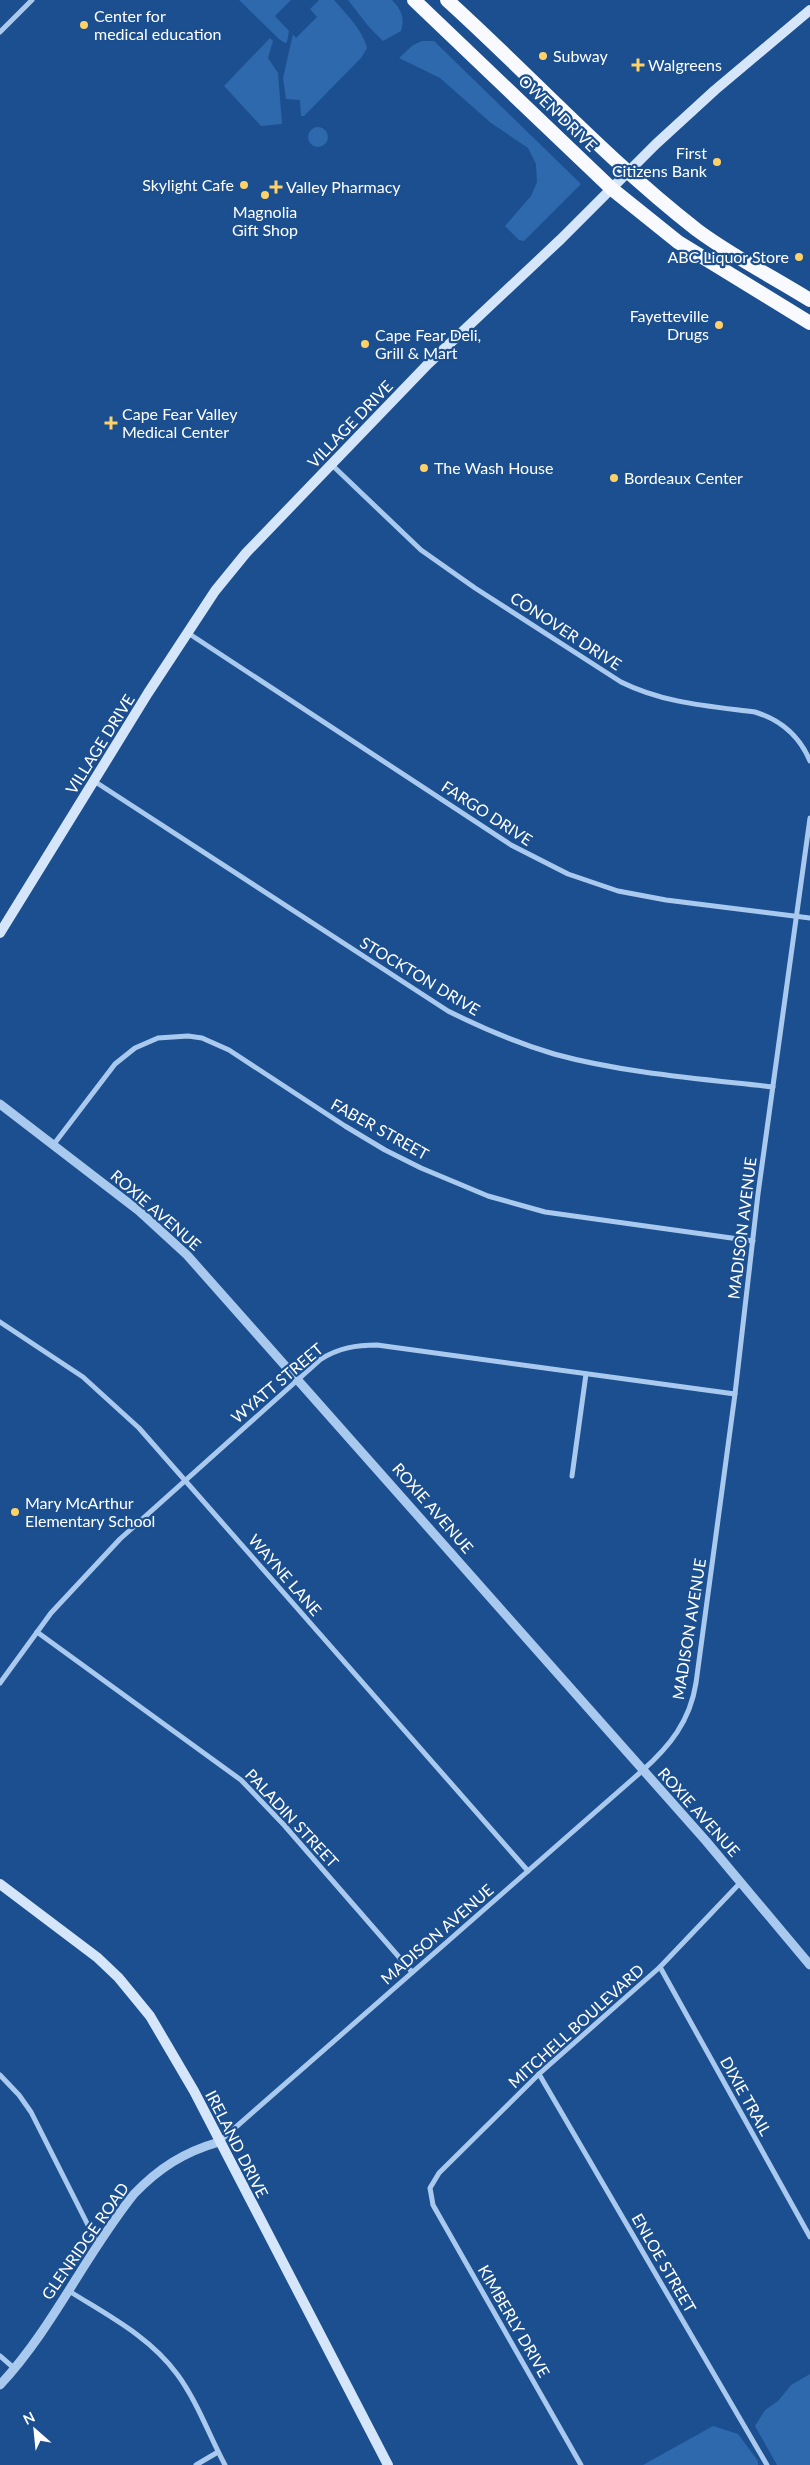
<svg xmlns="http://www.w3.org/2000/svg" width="810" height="2465" font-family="Lato,sans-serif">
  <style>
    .green { fill: #2e69ad }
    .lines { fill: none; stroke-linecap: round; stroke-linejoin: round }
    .minor { stroke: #a9c9ee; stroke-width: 5 }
    .tertiary { stroke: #a9c9ee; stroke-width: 9 }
    .secondary { stroke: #d6e6fa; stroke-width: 10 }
    .trunk { stroke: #f8faff; stroke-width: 14 }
    .poi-dot { fill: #ffd166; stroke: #1b4f8f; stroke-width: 2 }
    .labels { text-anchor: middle; stroke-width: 4.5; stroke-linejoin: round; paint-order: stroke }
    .poi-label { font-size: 16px; fill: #fff; stroke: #1b4f8f; text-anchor: start }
    .street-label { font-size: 16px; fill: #fff; stroke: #1b4f8f }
  </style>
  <rect width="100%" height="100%" fill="#1b4f8f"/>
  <g class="green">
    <polygon points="239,0 291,0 275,16 289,31 287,42 285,43 279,39"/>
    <path d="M319,0H334C347,15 362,29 367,48L361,58L304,116H301L300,100L286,99L283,78L293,34L296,38L317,17L310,9Z"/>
    <path d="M348,0H392C401,9 405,18 401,31L383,41L369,27Z"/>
    <polygon points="270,38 273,41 268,58 278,73 282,124 261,126 224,86"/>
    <polygon points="422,41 434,41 581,184 524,241 519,240 505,226 531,196 537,182 536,164 528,148 491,123 440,78 399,58 413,45"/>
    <circle cx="318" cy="137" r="10"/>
    <polygon points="810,2374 810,2465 777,2465 755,2426 765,2410 778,2401 791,2385"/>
    <polygon points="713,2426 738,2434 758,2461 758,2465 643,2465"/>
  </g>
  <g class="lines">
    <g class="minor">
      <polyline points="0,32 32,0"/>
      <path d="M332,465L421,550L475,588L621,682C663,703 708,706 755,712C781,720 799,735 810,761"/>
      <polyline points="188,633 511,845 568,874 618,891 666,900 810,918"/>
      <path d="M94,781L448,1011C482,1028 517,1043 554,1054C623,1073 702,1079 773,1087"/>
      <polyline points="54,1144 115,1064 135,1048 158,1038 188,1036 202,1038 229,1050 345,1126 385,1150 421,1168 488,1196 545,1212 753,1241"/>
      <polyline points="0,1322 83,1377 139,1428 528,1871"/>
      <polyline points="572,1476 586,1374"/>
      <polyline points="37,1632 241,1780 284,1825 412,1972"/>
      <path d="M0,1683L51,1613L120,1539L321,1359C339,1348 356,1345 377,1345L735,1394"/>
      <polyline points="660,1967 810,2237"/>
      <polyline points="539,2074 767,2465"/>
      <polyline points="0,2075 19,2095 31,2112 98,2245"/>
      <path d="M220,2141L642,1771C670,1746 690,1721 696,1683L735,1394L758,1194L810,818"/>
      <path d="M69,2291C107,2315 149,2336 177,2374C197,2401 209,2435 225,2465"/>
      <polyline points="0,2356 15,2369"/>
      <polyline points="196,2465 218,2452"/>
      <polyline points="581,2465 433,2205 430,2188 439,2173 539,2074 660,1967 741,1882"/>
    </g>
    <g class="tertiary">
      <polyline points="0,1104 139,1211 187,1255 706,1841 810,1965"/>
      <path d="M0,2385C53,2328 85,2255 134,2194C159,2168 184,2152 219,2142"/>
    </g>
    <g class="secondary">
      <polyline points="0,933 148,693 215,591 246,553 428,364 561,239 656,144 715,90 810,10"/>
      <polyline points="0,1884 98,1958 118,1977 150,2016 194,2091 388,2465"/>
    </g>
    <g class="trunk">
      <polyline points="414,0 612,189 678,242 810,323"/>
      <path d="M447,0C531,76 607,160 697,230C732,256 773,277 810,300"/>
    </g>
  </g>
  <g class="poi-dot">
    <circle cx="84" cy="25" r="5"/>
    <circle cx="543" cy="56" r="5"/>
    <path d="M635.5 57.5h5v5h5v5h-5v5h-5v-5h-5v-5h5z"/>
    <circle cx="717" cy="162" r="5"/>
    <circle cx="244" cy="185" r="5"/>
    <path d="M273.5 179.5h5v5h5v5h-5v5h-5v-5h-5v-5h5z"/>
    <circle cx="265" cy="195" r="5"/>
    <circle cx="799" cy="257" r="5"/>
    <circle cx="719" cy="325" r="5"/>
    <circle cx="365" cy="344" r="5"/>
    <path d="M108.5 415.5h5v5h5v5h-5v5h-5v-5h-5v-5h5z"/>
    <circle cx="424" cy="468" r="5"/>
    <circle cx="614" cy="478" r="5"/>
    <circle cx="15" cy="1512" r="5"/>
  </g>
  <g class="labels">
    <g class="poi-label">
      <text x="94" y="22">Center for<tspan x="94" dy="18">medical education</tspan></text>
      <text x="553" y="62">Subway</text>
      <text x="648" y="71">Walgreens</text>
      <text x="707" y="159" text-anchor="end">First<tspan x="707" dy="18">Citizens Bank</tspan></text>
      <text x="234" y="191" text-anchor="end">Skylight Cafe</text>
      <text x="286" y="193">Valley Pharmacy</text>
      <text x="265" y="218" text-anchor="middle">Magnolia<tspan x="265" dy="18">Gift Shop</tspan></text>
      <text x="789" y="263" text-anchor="end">ABC Liquor Store</text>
      <text x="709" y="322" text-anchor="end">Fayetteville<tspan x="709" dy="18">Drugs</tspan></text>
      <text x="375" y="341">Cape Fear Deli,<tspan x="375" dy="18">Grill &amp; Mart</tspan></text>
      <text x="122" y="420">Cape Fear Valley<tspan x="122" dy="18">Medical Center</tspan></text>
      <text x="434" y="474">The Wash House</text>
      <text x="624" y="484">Bordeaux Center</text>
      <text x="25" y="1509">Mary McArthur<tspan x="25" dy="18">Elementary School</tspan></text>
    </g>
    <g class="street-label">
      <text transform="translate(558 113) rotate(44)" y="6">OWEN DRIVE</text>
      <text transform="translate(350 424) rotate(-46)" y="6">VILLAGE DRIVE</text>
      <text transform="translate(566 631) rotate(33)" y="6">CONOVER DRIVE</text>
      <text transform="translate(100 744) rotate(-58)" y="6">VILLAGE DRIVE</text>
      <text transform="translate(487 813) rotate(33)" y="6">FARGO DRIVE</text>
      <text transform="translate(420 976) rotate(31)" y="6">STOCKTON DRIVE</text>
      <text transform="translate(380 1129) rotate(29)" y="6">FABER STREET</text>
      <text transform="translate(156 1210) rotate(41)" y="6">ROXIE AVENUE</text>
      <text transform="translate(742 1228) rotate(-83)" y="6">MADISON AVENUE</text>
      <text transform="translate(277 1383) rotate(-40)" y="6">WYATT STREET</text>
      <text transform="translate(433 1508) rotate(49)" y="6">ROXIE AVENUE</text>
      <text transform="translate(285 1575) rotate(49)" y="6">WAYNE LANE</text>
      <text transform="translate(689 1629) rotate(-81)" y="6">MADISON AVENUE</text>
      <text transform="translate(699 1812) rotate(48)" y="6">ROXIE AVENUE</text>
      <text transform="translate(292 1818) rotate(47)" y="6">PALADIN STREET</text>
      <text transform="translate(437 1934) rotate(-41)" y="6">MADISON AVENUE</text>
      <text transform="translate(576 2026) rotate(-42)" y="6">MITCHELL BOULEVARD</text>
      <text transform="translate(746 2096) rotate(61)" y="6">DIXIE TRAIL</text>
      <text transform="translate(237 2144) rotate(63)" y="6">IRELAND DRIVE</text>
      <text transform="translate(85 2241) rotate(-55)" y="6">GLENRIDGE ROAD</text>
      <text transform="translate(664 2263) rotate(60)" y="6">ENLOE STREET</text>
      <text transform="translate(514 2321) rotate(60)" y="6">KIMBERLY DRIVE</text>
    </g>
  </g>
  <g transform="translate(35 2430) rotate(333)" stroke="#1b4f8f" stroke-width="4" paint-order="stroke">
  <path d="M0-4L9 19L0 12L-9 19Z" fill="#ffffff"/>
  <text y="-8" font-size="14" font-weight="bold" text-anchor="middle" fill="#ffffff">N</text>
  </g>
</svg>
